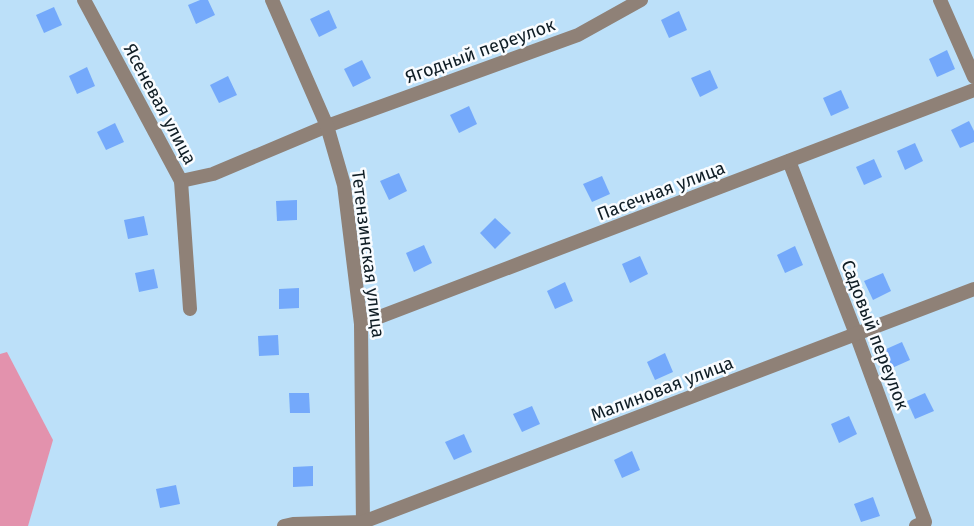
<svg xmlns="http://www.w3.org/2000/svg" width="974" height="526" font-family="'Fira Sans',sans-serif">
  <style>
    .green { fill: #e392ad }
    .building { fill: #74a9fb }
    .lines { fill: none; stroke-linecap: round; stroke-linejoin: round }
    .minor { stroke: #8f8177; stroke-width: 14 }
    .labels { text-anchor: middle; stroke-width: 5; stroke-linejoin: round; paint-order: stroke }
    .street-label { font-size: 18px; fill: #0f1d25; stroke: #f9fcff }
  </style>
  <rect width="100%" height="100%" fill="#bce0f9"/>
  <polygon class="green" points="7,352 53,440 28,526 0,526 0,354"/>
  <g class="building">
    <polygon points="200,0 208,0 215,15 196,24 188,5"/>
    <polygon points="54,7 62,25 44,33 36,15"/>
    <polygon points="329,10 337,28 319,37 310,19"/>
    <polygon points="679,11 687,30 669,38 661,20"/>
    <polygon points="947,50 955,69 937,77 929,59"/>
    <polygon points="362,60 371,78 353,87 344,69"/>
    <polygon points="87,67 95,86 77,94 69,76"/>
    <polygon points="710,70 718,88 700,97 691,78"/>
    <polygon points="228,76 237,95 219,103 210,85"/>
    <polygon points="841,90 849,108 831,116 823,98"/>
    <polygon points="469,106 477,124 459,133 450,115"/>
    <polygon points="969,121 974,131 974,142 960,148 951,130"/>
    <polygon points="115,123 124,142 106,150 97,132"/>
    <polygon points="915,143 923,161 905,170 897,151"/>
    <polygon points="874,159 882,177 864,185 856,167"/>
    <polygon points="399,173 407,191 389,200 380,181"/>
    <polygon points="602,176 610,194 592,202 583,184"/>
    <polygon points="297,200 297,220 277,221 276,201"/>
    <polygon points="144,216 148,235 128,239 124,220"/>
    <polygon points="495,218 511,233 495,249 480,233"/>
    <polygon points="424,245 432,263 414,272 406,253"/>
    <polygon points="795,246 803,265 785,273 777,255"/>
    <polygon points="640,256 648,274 630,283 622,264"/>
    <polygon points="154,269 158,288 139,292 135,273"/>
    <polygon points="883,273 891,291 873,300 864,281"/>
    <polygon points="565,282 573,301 555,309 547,291"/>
    <polygon points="299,288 299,308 279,309 279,289"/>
    <polygon points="278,335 279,355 259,356 258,336"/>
    <polygon points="902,342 910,360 892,368 884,350"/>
    <polygon points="665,353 673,372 655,380 647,362"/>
    <polygon points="289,393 309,393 310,413 290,413"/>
    <polygon points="925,393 934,411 915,419 907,401"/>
    <polygon points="532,406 540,424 522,432 513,414"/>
    <polygon points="849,416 857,434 839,443 831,424"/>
    <polygon points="464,434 472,452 454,460 445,442"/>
    <polygon points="632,451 640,470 622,478 614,460"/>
    <polygon points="313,466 313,486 293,487 293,467"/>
    <polygon points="176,485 180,504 160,508 156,489"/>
    <polygon points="873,497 880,516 861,522 854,504"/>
  </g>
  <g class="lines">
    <g class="minor">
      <polyline points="84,0 181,181 213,174 327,126 578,35 641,0"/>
      <polyline points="272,0 327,126 344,185 361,324 363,526"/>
      <polyline points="940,0 974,77"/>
      <polyline points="789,161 856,334 925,522 916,526"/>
      <polyline points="181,181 190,309"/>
      <polyline points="361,324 974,90"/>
      <polyline points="284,526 293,524 363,522 974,289"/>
    </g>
  </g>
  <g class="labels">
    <g class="street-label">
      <text transform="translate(480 51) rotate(-20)" y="6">Ягодный переулок</text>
      <text transform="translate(160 104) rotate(62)" y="6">Ясеневая улица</text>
      <text transform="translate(661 191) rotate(-21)" y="6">Пасечная улица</text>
      <text transform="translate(368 254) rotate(83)" y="6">Тетензинская улица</text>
      <text transform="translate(875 335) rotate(69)" y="6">Садовый переулок</text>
      <text transform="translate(662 389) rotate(-21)" y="6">Малиновая улица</text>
    </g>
  </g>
</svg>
